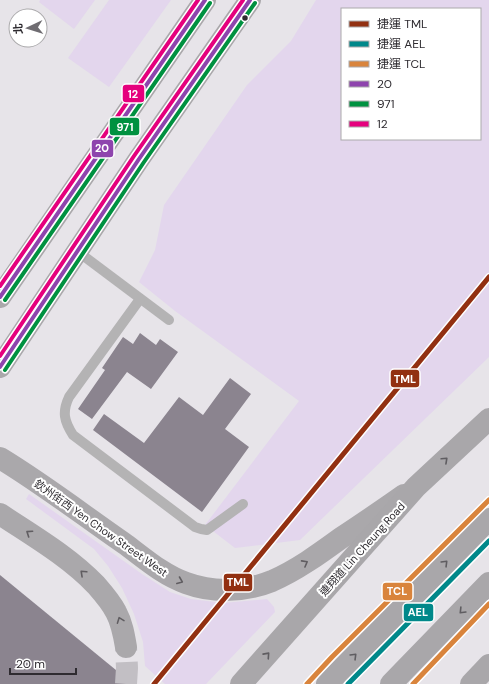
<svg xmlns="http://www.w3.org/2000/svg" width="489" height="684" font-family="'DM Sans','Noto Sans TC',sans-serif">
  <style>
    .green { fill: #e3d6ed; fill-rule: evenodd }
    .building { fill: #8b848f }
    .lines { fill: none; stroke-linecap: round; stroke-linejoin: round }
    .secondary-tunnel { stroke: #c2bfc4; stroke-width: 22; stroke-dasharray: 22 11; stroke-linecap: butt }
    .lane { stroke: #b4b3b4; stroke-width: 10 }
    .secondary { stroke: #aaa8ab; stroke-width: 22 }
    .highway { stroke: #a9a7aa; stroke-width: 22 }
    .bus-1-casing { stroke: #fff; stroke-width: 7 }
    .bus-2-casing { stroke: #fff; stroke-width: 7 }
    .bus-3-casing { stroke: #fff; stroke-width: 7 }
    .bus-1 { stroke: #8e44ad; stroke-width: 4 }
    .bus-2 { stroke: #009140; stroke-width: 4 }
    .bus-3 { stroke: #e5007d; stroke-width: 4 }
    .metro-1-casing { stroke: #fff; stroke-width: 8 }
    .metro-2-casing { stroke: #fff; stroke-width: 8 }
    .metro-3-casing { stroke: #fff; stroke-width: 8 }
    .metro-1 { stroke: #923011; stroke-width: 5 }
    .metro-2 { stroke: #00888a; stroke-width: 5 }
    .metro-3 { stroke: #d9843c; stroke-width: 5 }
    .oneway { stroke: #5f5d61 }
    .oneway2 { stroke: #605d61 }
    .bus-dot { fill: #2e2b30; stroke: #fff; stroke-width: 1.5 }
    .labels { text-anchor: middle; stroke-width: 4; stroke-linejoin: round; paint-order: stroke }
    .street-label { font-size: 11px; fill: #2e2b30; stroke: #fff }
    .line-badge { stroke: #fff; stroke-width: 1.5 }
    .badge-label { font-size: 11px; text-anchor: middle; font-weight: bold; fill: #fff }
  </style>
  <rect width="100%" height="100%" fill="#e7e4e9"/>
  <g class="green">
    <polygon points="40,0 95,0 74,29 39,2"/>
    <polygon points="109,0 171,0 109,87 68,58"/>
    <path d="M316,0H489V357L300,540L235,548L205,525L299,401L175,311L139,282L155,250L164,205L247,85L291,41ZM342,9H480V139H342Z"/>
    <polygon points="29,494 142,574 170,592 191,599 223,603 267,599 274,607 275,612 206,684 165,684 145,666 143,642 134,614 122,588 108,566 94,549 26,499"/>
  </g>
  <g class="building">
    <polygon points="140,333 156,345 160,339 178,352 151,389 127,372 92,419 78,409 105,370 102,368 123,337 133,344"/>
    <polygon points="230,378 251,394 225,429 249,447 202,512 93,430 104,414 144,443 179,397 203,415"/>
    <polygon points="0,575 133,684 0,684"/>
  </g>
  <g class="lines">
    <polyline class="secondary-tunnel" points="126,684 127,668 126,647"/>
    <g class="lane">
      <polyline points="77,251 169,320"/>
      <path d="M140,299L69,397C62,412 64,421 73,435L195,527L201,529L207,530L243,504"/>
    </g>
    <g class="secondary">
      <polyline points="0,297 205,0"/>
      <polyline points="0,367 139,159 250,0"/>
      <path d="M0,458C43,484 83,515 125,544C144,558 163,575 186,583C213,593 245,592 272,581C297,570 319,554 341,538C362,524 383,510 404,495"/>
      <path d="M0,514C33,536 68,556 96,585C103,593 111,602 116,612C122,623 124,635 126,647"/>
    </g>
    <g class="highway">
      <polyline points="241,684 416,487 489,419"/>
      <polyline points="327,684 489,519"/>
      <polyline points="391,684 489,583"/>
      <polyline points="471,684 489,665"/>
    </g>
    <g class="bus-1-casing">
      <g id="bus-1">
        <polyline points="0,297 205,0"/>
        <polyline points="0,367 139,159 250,0"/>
      </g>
    </g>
    <g class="bus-2-casing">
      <g id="bus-2">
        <polyline points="5,300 210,3"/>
        <polyline points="5,370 144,162 255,3"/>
      </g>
    </g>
    <g class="bus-3-casing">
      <g id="bus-3">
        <polyline points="0,286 198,0"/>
        <polyline points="0,356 134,156 243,0"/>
      </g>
    </g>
    <use href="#bus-1" class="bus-1"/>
    <use href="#bus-2" class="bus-2"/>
    <use href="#bus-3" class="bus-3"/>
    <g class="metro-1-casing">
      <polyline id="metro-1" points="154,684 489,277"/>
    </g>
    <g class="metro-2-casing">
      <polyline id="metro-2" points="348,684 489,541"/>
    </g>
    <g class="metro-3-casing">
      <g id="metro-3">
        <polyline points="307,684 332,657 489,500"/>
        <polyline points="413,684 489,604"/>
      </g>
    </g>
    <use href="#metro-1" class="metro-1"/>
    <use href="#metro-2" class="metro-2"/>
    <use href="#metro-3" class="metro-3"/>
  </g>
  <defs><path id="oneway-chevron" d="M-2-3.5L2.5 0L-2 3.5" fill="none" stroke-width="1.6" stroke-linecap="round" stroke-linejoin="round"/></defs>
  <g class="oneway">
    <use href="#oneway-chevron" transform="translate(445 460) rotate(-43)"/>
    <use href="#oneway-chevron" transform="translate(445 563) rotate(-45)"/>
    <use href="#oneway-chevron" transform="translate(462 611) rotate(134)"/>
    <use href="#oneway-chevron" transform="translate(267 655) rotate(-48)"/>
    <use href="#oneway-chevron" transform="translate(354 656) rotate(-45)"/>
  </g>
  <g class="oneway2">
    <use href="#oneway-chevron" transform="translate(29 533) rotate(-146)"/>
    <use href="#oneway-chevron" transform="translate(305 563) rotate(-29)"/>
    <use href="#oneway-chevron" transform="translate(83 573) rotate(-137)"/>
    <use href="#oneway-chevron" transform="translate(180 581) rotate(22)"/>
    <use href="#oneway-chevron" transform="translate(120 620) rotate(-111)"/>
  </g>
  <circle class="bus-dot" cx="245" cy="18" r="3.5"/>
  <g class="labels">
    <g class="street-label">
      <text transform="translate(101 528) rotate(35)" y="4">欽州街西 Yen Chow Street West</text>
      <text transform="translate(362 549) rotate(-48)" y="4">連翔道 Lin Cheung Road</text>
    </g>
  </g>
  <g class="line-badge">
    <rect x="122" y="84" width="23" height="19" rx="4" fill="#e5007d"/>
    <rect x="109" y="117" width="31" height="19" rx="4" fill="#009140"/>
    <rect x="91" y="139" width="23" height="19" rx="4" fill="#8e44ad"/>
    <rect x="390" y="369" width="30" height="19" rx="4" fill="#923011"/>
    <rect x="223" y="573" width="30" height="19" rx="4" fill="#923011"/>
    <rect x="382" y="582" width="31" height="19" rx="4" fill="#d9843c"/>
    <rect x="403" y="603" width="31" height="19" rx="4" fill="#00888a"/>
  </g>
  <g class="badge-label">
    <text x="133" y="98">12</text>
    <text x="125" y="131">971</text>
    <text x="102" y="152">20</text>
    <text x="405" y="383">TML</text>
    <text x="238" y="586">TML</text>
    <text x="397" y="595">TCL</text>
    <text x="418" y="616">AEL</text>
  </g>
  <rect x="341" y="8" width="140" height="132" fill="#ffffff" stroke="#abaaac"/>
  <rect x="349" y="21" width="20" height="6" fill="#923011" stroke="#abaaac"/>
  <text x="377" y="28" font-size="12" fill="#2e2b30">捷運 TML</text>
  <rect x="349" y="41" width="20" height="6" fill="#00888a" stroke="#abaaac"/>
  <text x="377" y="48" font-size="12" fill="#2e2b30">捷運 AEL</text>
  <rect x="349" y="61" width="20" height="6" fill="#d9843c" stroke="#abaaac"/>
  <text x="377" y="68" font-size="12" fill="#2e2b30">捷運 TCL</text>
  <rect x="349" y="81" width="20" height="6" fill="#8e44ad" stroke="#abaaac"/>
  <text x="377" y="88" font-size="12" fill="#2e2b30">20</text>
  <rect x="349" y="101" width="20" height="6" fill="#009140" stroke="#abaaac"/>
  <text x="377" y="108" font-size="12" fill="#2e2b30">971</text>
  <rect x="349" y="121" width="20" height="6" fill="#e5007d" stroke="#abaaac"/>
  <text x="377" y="128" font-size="12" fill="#2e2b30">12</text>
  <g transform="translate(28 28) rotate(266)"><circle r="19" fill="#ffffff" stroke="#abaaac"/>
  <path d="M0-3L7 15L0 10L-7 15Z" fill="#6f6c71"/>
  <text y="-6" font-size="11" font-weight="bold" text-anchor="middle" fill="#2e2b30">北</text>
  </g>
  <path d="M10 668v6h66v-6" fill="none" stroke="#2e2b30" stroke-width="2"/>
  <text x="16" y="668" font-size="12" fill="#2e2b30" stroke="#ffffff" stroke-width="3" paint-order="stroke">20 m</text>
</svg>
